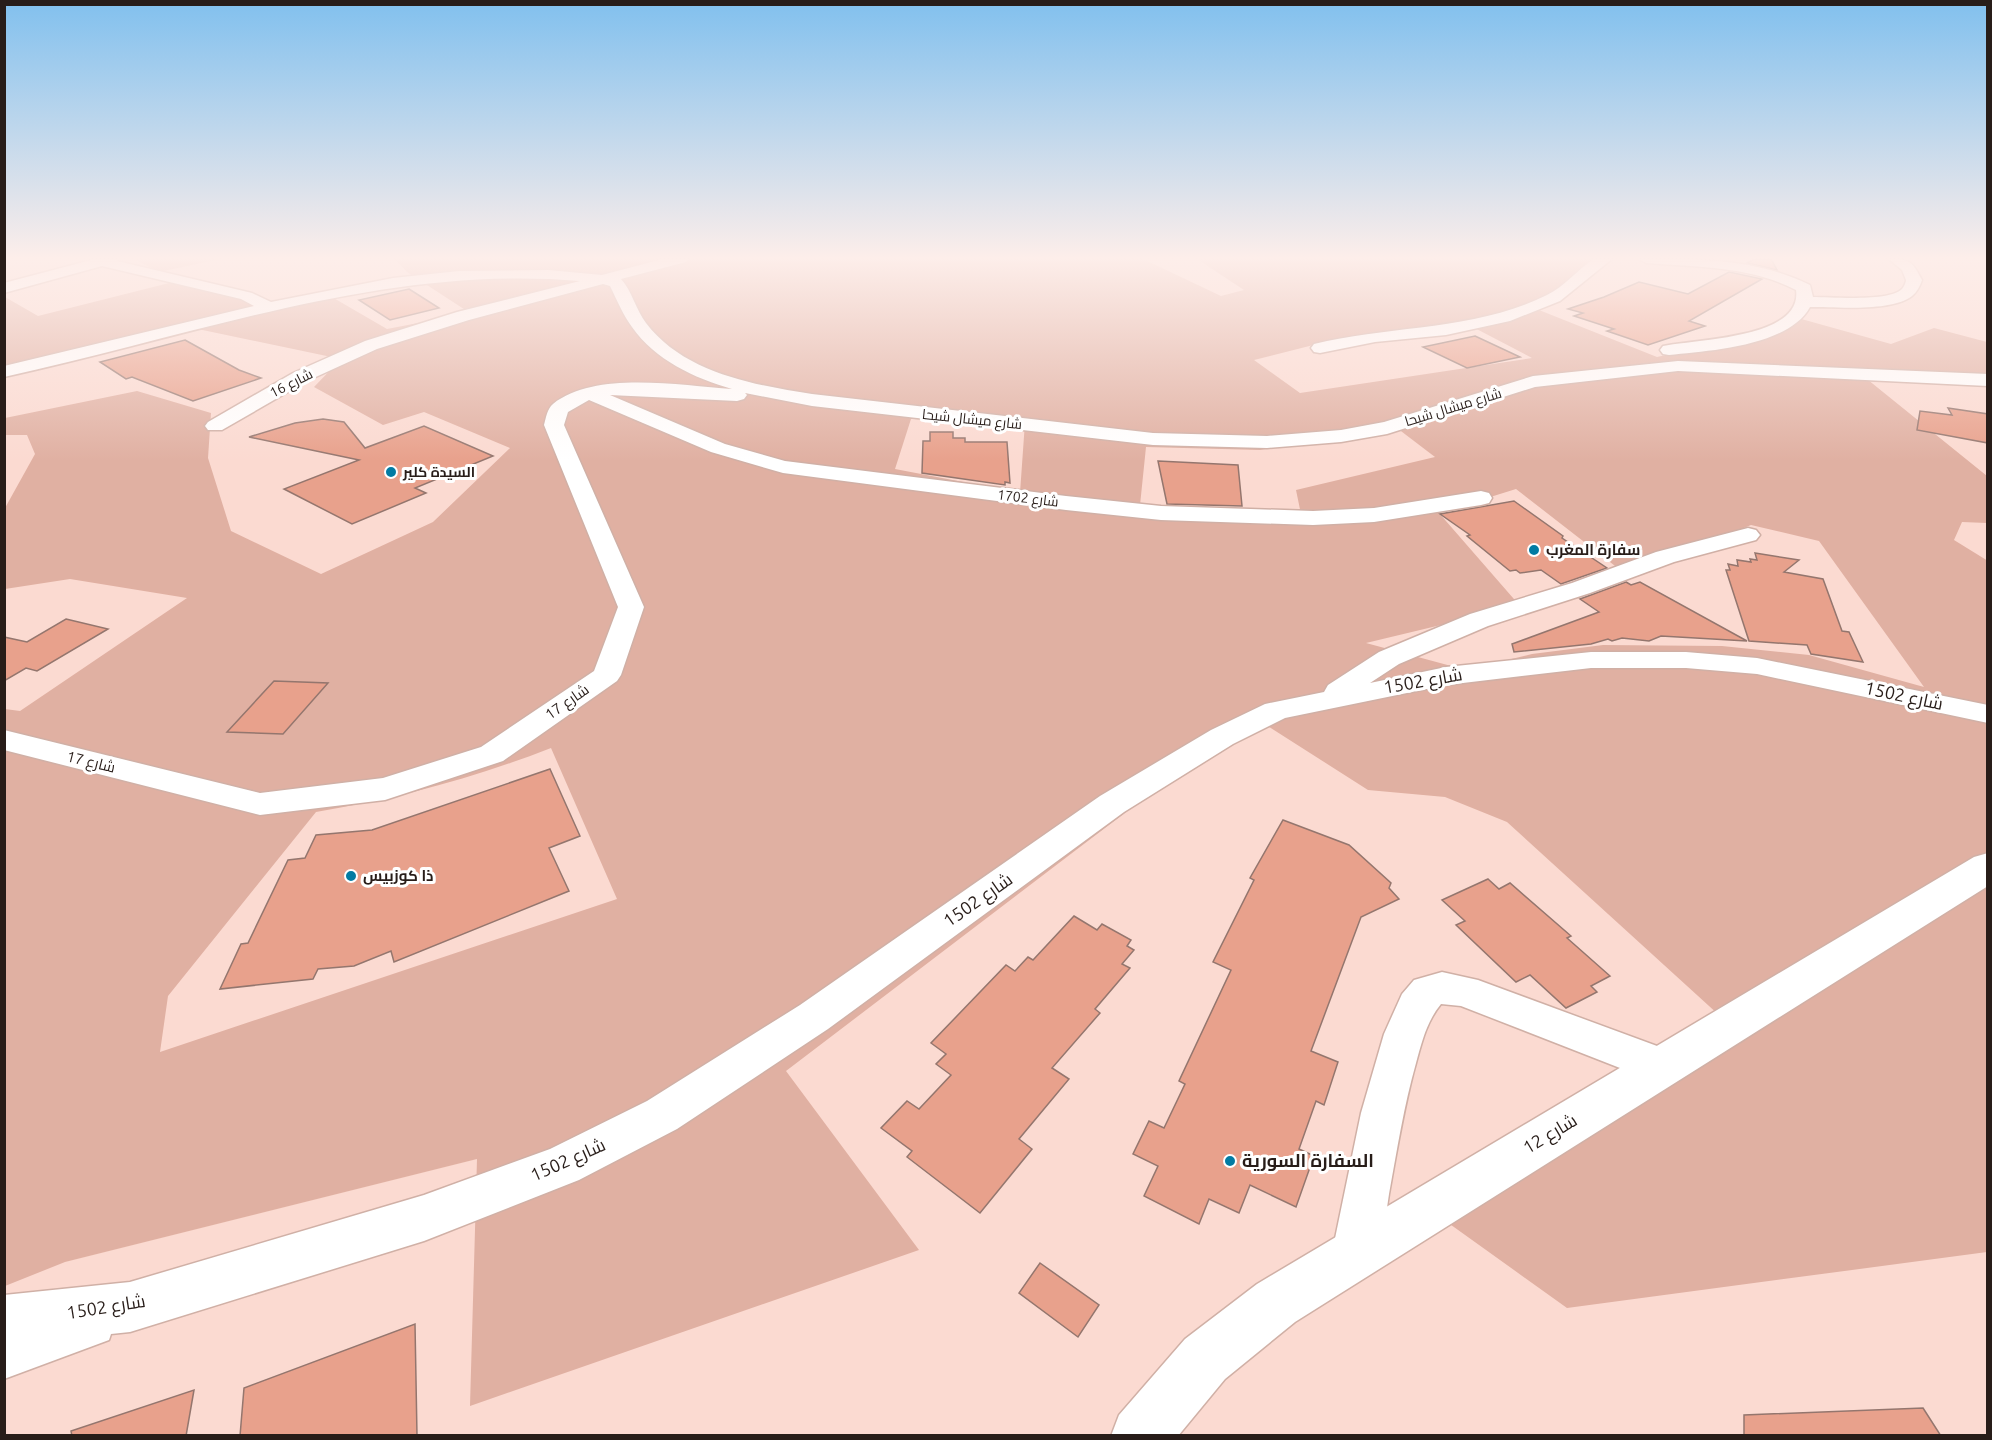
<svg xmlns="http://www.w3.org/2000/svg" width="1992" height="1440" font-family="Ubuntu,Cairo,sans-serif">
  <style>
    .green { fill: #e0b0a2; fill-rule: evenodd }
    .building { fill: #e8a18c; stroke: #94766e; stroke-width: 1.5 }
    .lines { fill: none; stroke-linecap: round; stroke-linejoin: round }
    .minor-casing { stroke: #d0b0a6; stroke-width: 3 }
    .secondary-casing { stroke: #d0b0a6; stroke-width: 3 }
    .minor { fill: #fff; fill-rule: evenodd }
    .secondary { fill: #fff; fill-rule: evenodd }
    .poi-dot { fill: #027ba3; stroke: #fff; stroke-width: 2 }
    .labels { text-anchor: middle; stroke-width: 6; stroke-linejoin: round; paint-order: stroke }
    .far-street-label { font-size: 14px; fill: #281d19; stroke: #fff }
    .far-poi-label { font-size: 14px; font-weight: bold; fill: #281d19; stroke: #fff; text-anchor: start }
    .poi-label { font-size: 15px; font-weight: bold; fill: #281d19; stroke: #fff; text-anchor: start }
    .street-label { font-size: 15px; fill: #281d19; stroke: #fff }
    .near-street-label { font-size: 18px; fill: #281d19; stroke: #fff }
    .near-poi-label { font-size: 18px; font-weight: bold; fill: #281d19; stroke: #fff; text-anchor: start }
  </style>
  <rect width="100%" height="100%" fill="#fbdad1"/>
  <g class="green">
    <polygon points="134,259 220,259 159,272"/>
    <path d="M395,259H1143L1221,296L1244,290L1197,259H1609L1572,293L1534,308L1657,357L1743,338L1780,327L1787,315L1891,344L1934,328L1987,342V377L1857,371L1987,476V523L1962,522L1954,540L1988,561L1987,1252L1567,1308L1426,1207L1720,1016L1507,822L1445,797L1368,790L1252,716L786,1071L919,1250L470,1406L477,1159L65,1262L5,1286V709L20,711L187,598L70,579L5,589V508L35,454L27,435H5V418L137,391L211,413L208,458L231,531L321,574L433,522L510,448L424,412L383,425L314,387L341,359L193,328L5,365V297L38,316L181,280L276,302L325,293L387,329L470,313L407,272ZM1467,324L1532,358L1300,393L1254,360L1333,340ZM911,419L1025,422L1020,493L895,469ZM1393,425L1435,457L1296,490L1302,519L1139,515L1146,447L1260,450ZM1516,489L1628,576L1751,525L1819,541L1924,687L1809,655L1722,646L1603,645L1532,654L1466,670L1366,643L1520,606L1439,513ZM551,748L617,899L160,1052L168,996L316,812C397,799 474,778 551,748Z"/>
  </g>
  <g class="building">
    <polygon points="1754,259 1771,259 1777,270 1747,263"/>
    <polygon points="1729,272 1762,279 1689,321 1705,326 1648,345 1607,331 1614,329 1574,316 1583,313 1568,309 1604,297 1639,282 1688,294"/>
    <polygon points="409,289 439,308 390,320 359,300"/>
    <polygon points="1475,336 1520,357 1467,368 1423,347"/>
    <polygon points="185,340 239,370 261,378 193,401 132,377 126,379 100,362"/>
    <polygon points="1948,408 1988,414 1988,443 1917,430 1920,411 1952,415"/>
    <polygon points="323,419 344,422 365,448 424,426 493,456 415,488 426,493 352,524 284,489 359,460 249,437 295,423"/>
    <polygon points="930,432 953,432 953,438 965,438 965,442 1007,442 1010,483 1005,482 1005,485 922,473 923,441 930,441"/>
    <polygon points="1158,461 1238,465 1242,506 1167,504"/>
    <polygon points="1514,501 1563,536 1562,538 1607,568 1561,584 1541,570 1520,573 1516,570 1510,571 1467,536 1470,535 1440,514"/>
    <polygon points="1755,553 1799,560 1784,572 1823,579 1842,631 1849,632 1863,662 1811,654 1807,645 1749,641 1726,570 1730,570 1728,564 1738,566 1737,560 1751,562 1750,559 1757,560"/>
    <polygon points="1626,582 1631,585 1640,582 1747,641 1661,636 1649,641 1622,638 1612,641 1608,639 1591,644 1514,652 1512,644 1599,612 1580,599"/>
    <polygon points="66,619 108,629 37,671 26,668 4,681 4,637 27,642"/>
    <polygon points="274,681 328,683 283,734 227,732"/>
    <polygon points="550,769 580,836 549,848 569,891 394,962 391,951 354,966 318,969 313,979 220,989 241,944 248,943 288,860 305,858 316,835 372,830"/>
    <polygon points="1283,820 1349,845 1391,883 1389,888 1399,899 1361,917 1311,1051 1338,1062 1324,1105 1316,1101 1299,1149 1314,1156 1296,1207 1250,1185 1239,1213 1209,1199 1199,1224 1144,1196 1158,1166 1133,1154 1149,1121 1164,1128 1185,1084 1179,1081 1231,970 1213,962 1254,880 1250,878"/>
    <polygon points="1488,879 1499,889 1510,883 1571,936 1567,938 1610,976 1591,986 1597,992 1566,1008 1530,975 1516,982 1456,925 1465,921 1442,900"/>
    <polygon points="1074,916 1097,930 1102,924 1131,940 1127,946 1134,950 1122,964 1130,968 1095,1009 1100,1013 1052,1068 1069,1079 1019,1139 1032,1149 980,1213 907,1157 912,1151 881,1128 907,1101 919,1109 951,1075 936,1064 946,1054 931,1043 1006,965 1015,971 1028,957 1033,960"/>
    <polygon points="1040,1263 1099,1305 1078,1337 1019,1293"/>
    <polygon points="415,1324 417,1436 240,1436 244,1388"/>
    <polygon points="194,1390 186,1436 72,1436 71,1431"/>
    <polygon points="1923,1408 1941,1436 1744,1436 1744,1415"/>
  </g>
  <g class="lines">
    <g class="minor-casing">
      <g id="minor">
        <path d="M95,259H118L117,261L252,293L271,302L393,278L459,271L548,270L602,275L663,259H688L686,262L621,279C632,291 636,310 646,323C684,373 754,385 812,394L1153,433L1267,436L1341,430L1384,422L1533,376L1678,361L1988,374V386L1678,371L1535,387L1387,434L1341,442L1267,448L1153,445L812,406L745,393L747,395L744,399L737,401L610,395L725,444L785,461L1066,496L1161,506L1313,511L1374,508L1481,491L1489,493L1492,498L1489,503L1481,505L1374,522L1313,525L1161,520L1066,510L783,473L711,452L589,400L568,412L564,425L644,607L621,675L617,681L503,761L385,800L260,815L4,750V730L260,793L383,778L481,747L594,671L618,607L544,425C546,418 547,409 553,404C596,370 680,386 732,389C694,378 655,360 632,327C623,315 617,300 610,286L603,284L469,320L377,349L307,381L222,430H208L205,426L208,422L293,373L365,341L457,312L580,281C383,264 194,336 4,377V366L254,306L241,299L102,266L4,293V283Z"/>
        <path d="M1594,259H1612L1560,301L1510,321L1446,335L1375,342L1320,353L1314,352L1311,348L1314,344C1391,325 1474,331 1547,295C1564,287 1578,269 1594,259Z"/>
        <path d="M1639,259C1698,259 1755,258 1810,285L1813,297C1832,297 1889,302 1902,289C1904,287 1906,282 1906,280L1902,270L1889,259C1910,259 1912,261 1922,280C1920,286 1917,292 1912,296C1892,312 1836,307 1810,307C1789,346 1709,351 1669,355L1663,354L1660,350L1663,346C1694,339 1803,339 1796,290C1750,266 1697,267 1646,263Z"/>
        <polygon points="1748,528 1756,530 1760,535 1756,540 1674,562 1590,593 1488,626 1399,664 1370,683 1446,667 1591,652 1686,652 1757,658 1988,705 1988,723 1757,674 1686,668 1591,668 1446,685 1285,718 1233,744 1124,812 828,1029 677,1129 579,1180 424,1241 130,1332 111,1334 109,1340 4,1379 4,1295 130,1282 424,1195 550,1149 647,1101 800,1005 1100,796 1211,730 1265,704 1324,692 1328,685 1379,652 1470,614 1572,583 1656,552"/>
        <path d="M1442,972L1478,980L1676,1053L1682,1066L1676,1079L1661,1084L1461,1006L1441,1004C1427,1021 1422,1041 1416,1063C1404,1105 1397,1150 1389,1194C1385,1220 1383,1246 1373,1270L1356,1277L1339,1270L1332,1253L1361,1113L1384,1034L1402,994L1414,980Z"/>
      </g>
    </g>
    <g class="secondary-casing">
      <polygon id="secondary" points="1988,853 1988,886 1295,1322 1225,1379 1178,1436 1111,1436 1119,1415 1185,1339 1257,1284 1974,857"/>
    </g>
    <use href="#minor" class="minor"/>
    <use href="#secondary" class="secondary"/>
  </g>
  <linearGradient id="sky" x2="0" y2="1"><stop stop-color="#81c0ee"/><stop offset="0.56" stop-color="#fdeeea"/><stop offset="1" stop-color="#fdeeea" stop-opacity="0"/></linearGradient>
  <rect width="1992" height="461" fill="url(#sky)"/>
  <g class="poi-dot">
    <circle cx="391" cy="472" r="6"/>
    <circle cx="1534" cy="550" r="6"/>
    <circle cx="351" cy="876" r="6"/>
    <circle cx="1230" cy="1161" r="6"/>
  </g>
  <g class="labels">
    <g class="far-street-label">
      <text transform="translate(291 383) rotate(-27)" y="5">شارع 16</text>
      <text transform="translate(1453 407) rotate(-17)" y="5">شارع ميشال شيحا</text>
      <text transform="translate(972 419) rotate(6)" y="5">شارع ميشال شيحا</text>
      <text transform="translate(1028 498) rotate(7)" y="5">شارع 1702</text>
    </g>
    <g class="far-poi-label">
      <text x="403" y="477">السيدة كلير</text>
    </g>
    <g class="poi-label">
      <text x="1546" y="555">سفارة المغرب</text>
      <text x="363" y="881">ذا كوزبيس</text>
    </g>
    <g class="street-label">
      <text transform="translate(567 702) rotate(-35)" y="5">شارع 17</text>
      <text transform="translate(91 762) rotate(14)" y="5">شارع 17</text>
    </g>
    <g class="near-street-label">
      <text transform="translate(1423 681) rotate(-10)" y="6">شارع 1502</text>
      <text transform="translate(1904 696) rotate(12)" y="6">شارع 1502</text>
      <text transform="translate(978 900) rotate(-35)" y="6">شارع 1502</text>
      <text transform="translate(1550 1134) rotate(-31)" y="6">شارع 12</text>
      <text transform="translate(568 1160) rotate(-24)" y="6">شارع 1502</text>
      <text transform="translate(106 1307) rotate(-9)" y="6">شارع 1502</text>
    </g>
    <g class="near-poi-label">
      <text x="1242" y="1167">السفارة السورية</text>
    </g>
  </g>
  <rect width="1992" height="1440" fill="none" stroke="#281d19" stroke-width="12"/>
</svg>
